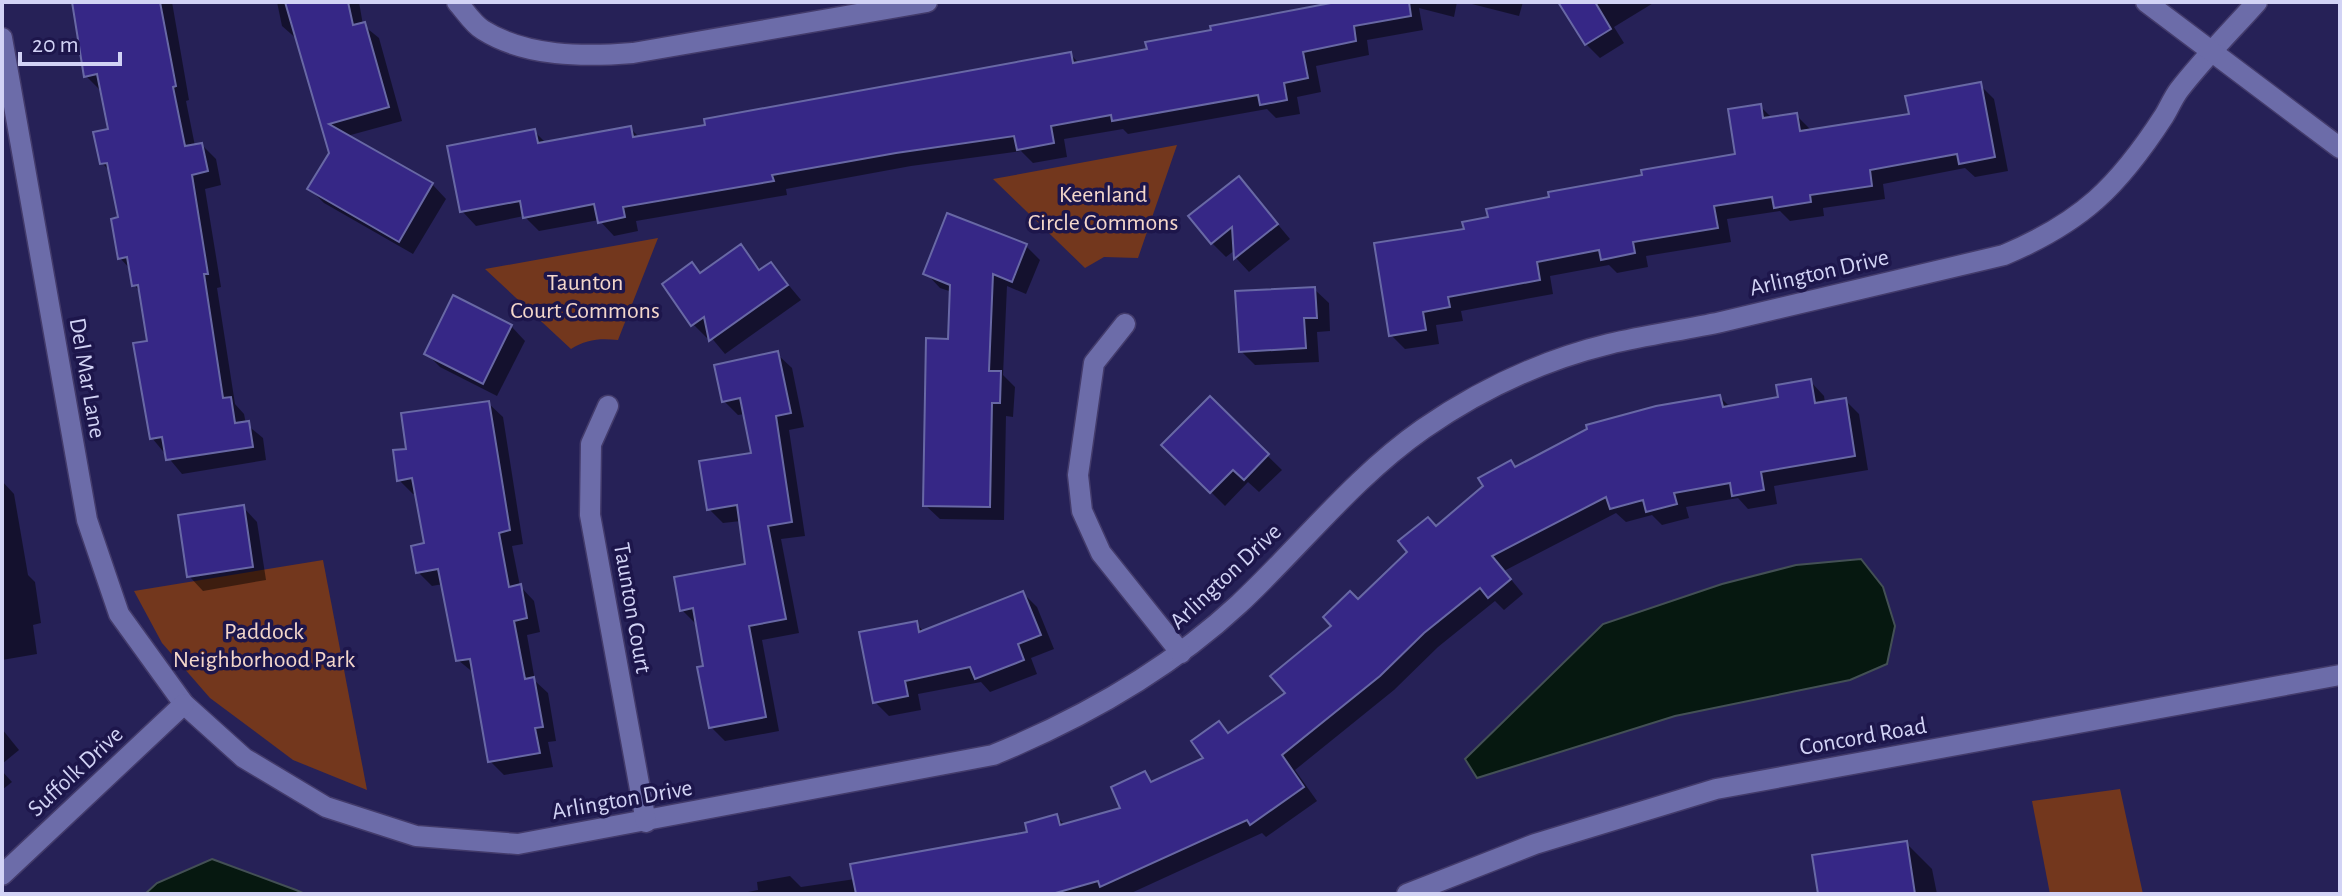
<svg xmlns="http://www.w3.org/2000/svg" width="2342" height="896" font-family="'Alegreya Sans',sans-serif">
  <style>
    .green { fill: #73371d }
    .water { fill: #061810; stroke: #435055; stroke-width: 2 }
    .shadow { fill: #0007 }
    .building { fill: #362786; stroke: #6868a5; stroke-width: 2 }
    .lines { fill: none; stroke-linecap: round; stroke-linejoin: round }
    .street-casing { stroke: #433b6b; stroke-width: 23 }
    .secondary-casing { stroke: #433b6b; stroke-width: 23 }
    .street { stroke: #6c6ca9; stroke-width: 20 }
    .secondary { stroke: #6c6ca9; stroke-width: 20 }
    .labels { text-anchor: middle; stroke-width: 7; stroke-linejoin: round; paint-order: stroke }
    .park-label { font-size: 24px; fill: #f4d7cb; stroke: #1d164b }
    .street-label { font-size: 24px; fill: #d2d3f5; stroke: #1d164b }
  </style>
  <rect width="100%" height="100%" fill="#262157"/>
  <g class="green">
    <polygon points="1177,145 1138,258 1104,257 1085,268 993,179"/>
    <path d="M658,238L618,340C601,338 586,339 571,349L485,269Z"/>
    <polygon points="323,560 367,790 293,760 210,698 162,643 134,591"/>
    <polygon points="2120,789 2143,894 2050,894 2032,801"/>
  </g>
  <g class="water">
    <polygon points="1861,559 1883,587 1895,626 1887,664 1850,680 1675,716 1477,778 1465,759 1603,624 1722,584 1796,565"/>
    <polygon points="212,859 296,890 305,894 145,894 157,883"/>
  </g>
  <g class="shadow">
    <polygon points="74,2 172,2 189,100 186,101 195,146 202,145 216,159 221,185 205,189 221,287 217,288 235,404 244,414 246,424 263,438 266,460 182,474 152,438 150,343 141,293 134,285 131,270 120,258 121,219 111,172 102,163 110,131 100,90 86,76"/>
    <polygon points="277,2 359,2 363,25 379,38 402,121 347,136 432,184 446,199 413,254 324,203 310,189 331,153 298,40 282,26"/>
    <polygon points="1325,2 1457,2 1454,17 1419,8 1423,30 1367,40 1369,55 1316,66 1321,92 1297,97 1300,114 1276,118 1267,109 1128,134 1123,129 1064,139 1067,157 1033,163 1021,151 911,166 786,189 787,195 636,221 638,231 614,236 599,220 539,231 524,216 476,226 462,211 534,131 547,144 630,128 640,138 1070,54 1080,64 1149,50 1325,6"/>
    <polygon points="1464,2 1523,2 1519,16"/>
    <polygon points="1560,2 1655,2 1614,27 1624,43 1600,58 1586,44"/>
    <polygon points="1980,85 1994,99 2008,171 1975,177 1965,168 1883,184 1885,199 1823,208 1824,216 1790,221 1780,211 1727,219 1731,242 1646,256 1648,267 1617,273 1609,265 1550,276 1553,294 1461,311 1463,321 1436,325 1439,344 1405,349 1391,335 1466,231 1738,155 1760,106 1773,119 1796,115 1810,129 1911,116"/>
    <polygon points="1239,178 1290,239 1249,272 1236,258 1235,250 1226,257 1212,243"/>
    <polygon points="1026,246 1040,260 1026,294 1007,286 1003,375 1015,387 1013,417 1006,416 1004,520 940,519 925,505 950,341 952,292 940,288 926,273"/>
    <polygon points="741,247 762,271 771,264 801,300 725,354 710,336 707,338 693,324 692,265 702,274"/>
    <polygon points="1314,289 1329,303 1330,331 1317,332 1319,362 1255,365 1241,351"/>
    <polygon points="511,326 525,341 497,396 440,367 426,353"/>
    <polygon points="777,354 792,368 804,427 789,430 805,536 781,539 799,633 762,640 779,731 725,741 711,727 705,667 696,624 682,610 747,566 741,521 723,523 709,509 754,455 745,414 738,415 724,401"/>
    <polygon points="1810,381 1824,396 1825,403 1845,400 1859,414 1868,470 1774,486 1777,504 1748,509 1738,498 1686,507 1689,518 1662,525 1652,515 1626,522 1616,513 1504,571 1523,594 1504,610 1495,601 1438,647 1394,690 1295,770 1317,801 1266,837 1262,833 1129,894 738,894 758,890 757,882 790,876 801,887 855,879 1030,834 1056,816 1066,826 1123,809 1145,773 1154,783 1206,759 1219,723 1230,734 1288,694 1334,626 1436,528 1511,463 1516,468 1720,397 1731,408 1781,399"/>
    <polygon points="1210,399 1282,470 1259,492 1248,482 1225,506 1164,445"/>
    <polygon points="488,403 503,417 523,544 512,546 520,586 534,601 540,632 527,635 535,681 548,693 556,741 548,742 553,767 504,775 490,761 475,674 458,660 443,584 432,586 418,572 426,544 417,493 413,494 399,480 408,450"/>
    <polygon points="2,481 14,494 28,575 35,582 41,623 33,625 37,654 2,660"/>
    <polygon points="243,507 257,522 266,580 203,591 189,576"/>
    <polygon points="1023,593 1037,607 1054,649 1031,658 1037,674 990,692 981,682 918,694 921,710 889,716 875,702 916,623 924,632"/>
    <polygon points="2,729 19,750 2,764"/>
    <polygon points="2,771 12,782 2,790"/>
    <polygon points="1906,843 1932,869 1937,894 1819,894"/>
  </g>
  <g class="building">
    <polygon points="72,2 160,2 176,86 173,87 185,146 202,143 208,171 192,175 208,274 204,274 223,398 231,397 235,423 249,421 253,447 166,460 162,437 150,439 133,343 147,341 138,285 132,286 127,257 118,259 111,219 118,217 107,163 100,164 93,132 108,129 97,74 84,77"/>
    <polygon points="285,2 348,2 353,25 365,22 389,107 329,124 433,183 399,242 307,189 329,153"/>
    <polygon points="1336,2 1409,2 1411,16 1354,26 1356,41 1303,52 1308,78 1284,83 1287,100 1260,105 1258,95 1112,121 1111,115 1051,126 1054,143 1017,150 1014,136 896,153 772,175 774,181 623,207 625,217 598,223 594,204 523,218 520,201 460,212 447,146 535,129 538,143 631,126 633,137 705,125 704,119 1071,52 1073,63 1147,49 1145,42 1211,30 1210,26"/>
    <polygon points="1558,2 1595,2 1611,29 1585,45"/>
    <polygon points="1981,82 1995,157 1959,164 1957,154 1870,170 1872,186 1810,195 1811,202 1774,208 1772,197 1714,206 1718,228 1633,242 1635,253 1601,260 1599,250 1537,262 1540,280 1448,297 1450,307 1423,312 1426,330 1389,336 1374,243 1464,229 1462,222 1488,217 1486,209 1549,197 1548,192 1642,175 1641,170 1735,154 1728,109 1761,104 1763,118 1797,113 1800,131 1909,114 1905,96"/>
    <polygon points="1239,176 1278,224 1234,259 1232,227 1211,244 1188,216"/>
    <polygon points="947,213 1027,244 1012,282 993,274 989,371 1001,371 1000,403 992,403 990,507 923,506 926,338 948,339 950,285 923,274"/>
    <polygon points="741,244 759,270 771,262 788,285 709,341 704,317 691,326 662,284 692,262 700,273"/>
    <polygon points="1315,287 1317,318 1304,318 1306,348 1239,352 1235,291"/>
    <polygon points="453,295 512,325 483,384 424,354"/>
    <polygon points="778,351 791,413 776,416 792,522 768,526 786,619 749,626 766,717 709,728 697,667 703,666 693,608 680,611 674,577 745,564 737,505 707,510 699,461 751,453 740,398 722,402 714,365"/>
    <polygon points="1811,379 1815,403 1846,398 1855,456 1761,472 1764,490 1732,496 1730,483 1674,493 1677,504 1646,512 1643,500 1610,509 1606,497 1492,556 1511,579 1488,598 1480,588 1424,633 1380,676 1282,755 1304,787 1250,825 1247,820 1100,887 1098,881 1052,894 856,894 850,864 1027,832 1025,823 1057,814 1060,825 1120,808 1111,787 1145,771 1151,782 1203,758 1191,741 1219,721 1228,733 1285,693 1270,676 1331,626 1323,617 1350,591 1358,599 1407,552 1398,541 1428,517 1436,526 1483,486 1478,478 1511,460 1515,467 1587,429 1586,425 1656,406 1720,395 1723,407 1778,397 1776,385"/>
    <polygon points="1210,396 1269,454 1244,480 1233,470 1210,493 1161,445"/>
    <polygon points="489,401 510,530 499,533 509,587 521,584 527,618 514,621 525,679 534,677 543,727 535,728 540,753 488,762 470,659 456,661 438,569 416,573 411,546 424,543 412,478 397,481 393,450 406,449 401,413"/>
    <polygon points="244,505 253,567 187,577 178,515"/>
    <polygon points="1023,591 1041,635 1018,644 1024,660 975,679 970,667 905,681 908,696 873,703 859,632 917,621 919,632"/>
    <polygon points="1907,841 1915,894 1818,894 1812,855"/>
  </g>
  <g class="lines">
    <g class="street-casing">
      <g id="street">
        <path d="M457,2C465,11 473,24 483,30C526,57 584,57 633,53L927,2"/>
        <path d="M2,38L87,520L119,614L184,704L244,758L326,807L416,836L518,844L993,755C1083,718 1167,671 1239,604C1301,546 1353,478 1423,429C1478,391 1543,360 1609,344C1646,335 1684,330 1721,322C1816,299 1910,277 2004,255C2082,222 2118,187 2164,116C2169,108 2173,98 2179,90C2203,59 2231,31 2257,2"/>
        <polyline points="1125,324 1094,363 1078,475 1082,511 1101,553 1181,653"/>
        <polyline points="608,406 591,444 590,515 646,822"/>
        <polyline points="2,875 184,704"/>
        <polyline points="1407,894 1535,844 1716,789 2340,675"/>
      </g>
    </g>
    <g class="secondary-casing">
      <polyline id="secondary" points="2146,2 2340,148"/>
    </g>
    <use href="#street" class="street"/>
    <use href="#secondary" class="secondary"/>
  </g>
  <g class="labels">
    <g class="park-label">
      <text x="1103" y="202">Keenland<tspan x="1103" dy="28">Circle Commons</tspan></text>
      <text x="585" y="290">Taunton<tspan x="585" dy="28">Court Commons</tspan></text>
      <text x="264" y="639">Paddock<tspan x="264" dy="28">Neighborhood Park</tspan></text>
    </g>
    <g class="street-label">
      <text transform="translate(1819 272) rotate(-13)" y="8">Arlington Drive</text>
      <text transform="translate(88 378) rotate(80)" y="8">Del Mar Lane</text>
      <text transform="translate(1225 576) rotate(-43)" y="8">Arlington Drive</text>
      <text transform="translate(633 608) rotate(80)" y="8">Taunton Court</text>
      <text transform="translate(1863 736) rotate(-10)" y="8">Concord Road</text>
      <text transform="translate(75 771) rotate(-43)" y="8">Suffolk Drive</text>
      <text transform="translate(622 799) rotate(-10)" y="8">Arlington Drive</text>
    </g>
  </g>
  <rect width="2342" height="896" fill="none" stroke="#d2d3f5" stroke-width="8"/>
  <path d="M20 52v12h100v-12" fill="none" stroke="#d2d3f5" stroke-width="4"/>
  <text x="32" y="52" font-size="24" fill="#d2d3f5" stroke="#1d164b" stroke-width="6" paint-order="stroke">20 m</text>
</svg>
